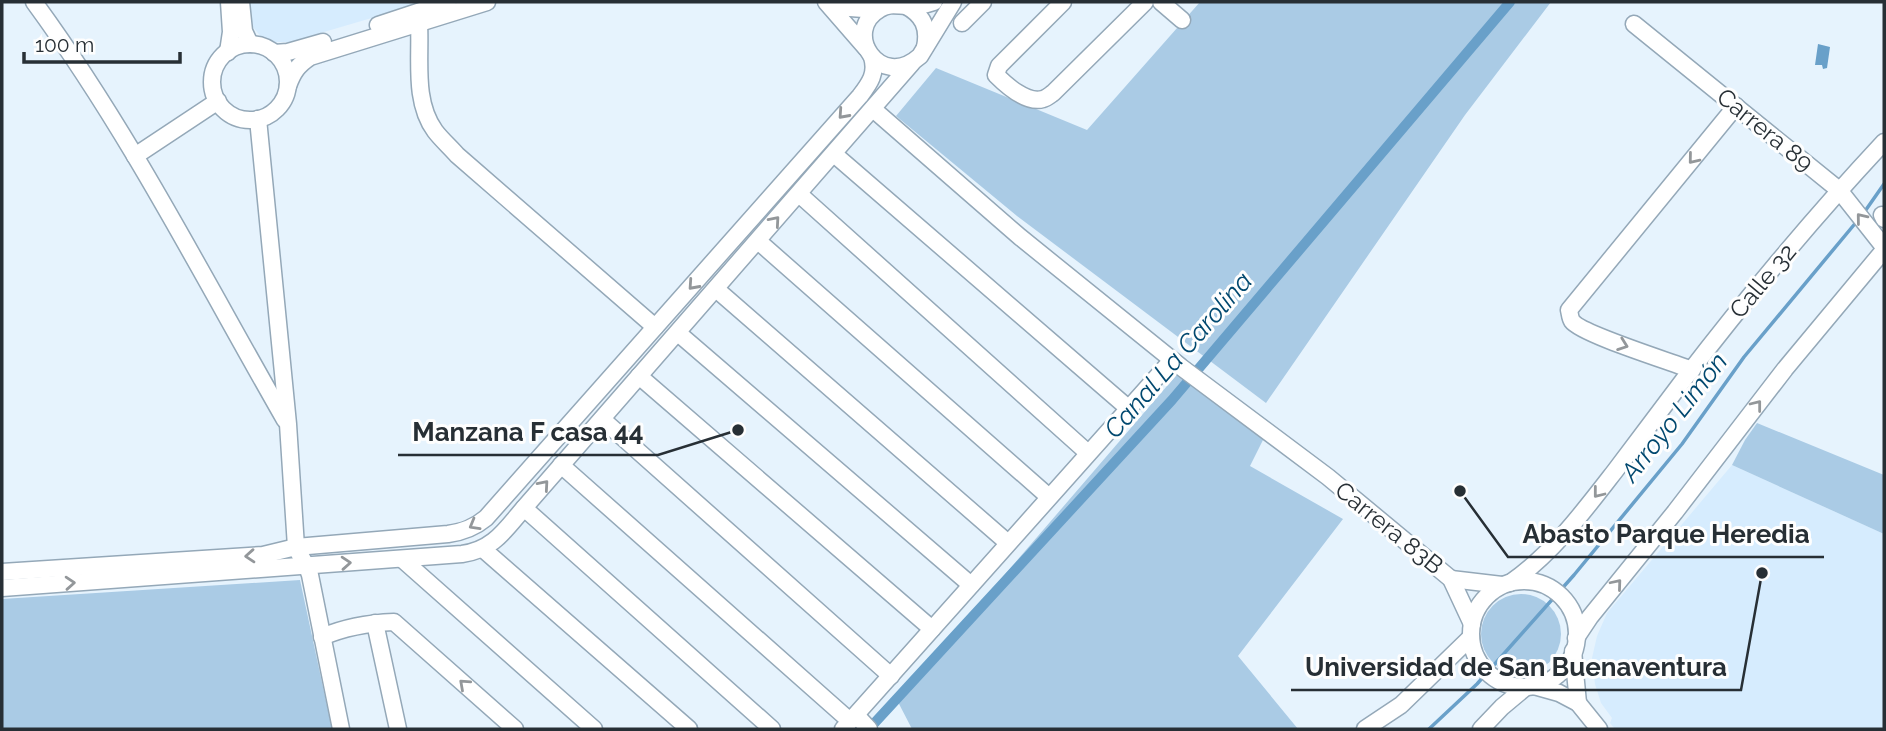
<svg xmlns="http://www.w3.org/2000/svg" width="1886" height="731" font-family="Raleway,sans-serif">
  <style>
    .built { fill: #d6ecfe }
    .green { fill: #aacbe5 }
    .water { fill: #69a0c9 }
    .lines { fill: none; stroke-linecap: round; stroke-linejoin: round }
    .stream { stroke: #69a0c9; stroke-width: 3.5 }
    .canal { stroke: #69a0c9; stroke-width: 10 }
    .minor-casing { stroke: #94a8b8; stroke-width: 19 }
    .minor { stroke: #fff; stroke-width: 16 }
    .oneway { stroke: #93979a }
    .labels { text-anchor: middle; stroke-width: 6; stroke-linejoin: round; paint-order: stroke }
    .street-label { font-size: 24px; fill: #272f35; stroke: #fefefe }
    .water-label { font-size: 26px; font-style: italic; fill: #00486f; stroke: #fefefe }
    .leader { fill: none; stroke: #272f35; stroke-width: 2.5 }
    .callout-dot { fill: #272f35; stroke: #fefefe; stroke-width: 2.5 }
    .callout-label { font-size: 26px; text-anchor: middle; font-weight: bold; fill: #272f35; stroke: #fefefe; stroke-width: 6; stroke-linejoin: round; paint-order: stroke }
  </style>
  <rect width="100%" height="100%" fill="#e6f3fd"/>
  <g class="built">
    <polygon points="247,2 426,2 290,42 274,42 262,38 253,27"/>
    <polygon points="1732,465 1884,534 1884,729 1615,729 1610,723 1612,718 1601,703 1595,684 1592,658 1597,636 1607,613"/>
  </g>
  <g class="green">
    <polygon points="1200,2 1551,2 1465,115 1266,403 1017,216 896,116 936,68 1087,130"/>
    <polygon points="1179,372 1264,438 1250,466 1343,519 1238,656 1298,729 912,729 897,700"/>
    <polygon points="1757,423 1884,475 1884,534 1732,465 1745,440"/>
    <polygon points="300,580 332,729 2,729 2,599"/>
    <circle cx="1521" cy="634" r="40"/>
  </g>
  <polygon class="water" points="1818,44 1830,47 1827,68 1823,69 1822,65 1815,65"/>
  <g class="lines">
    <g class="stream">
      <polyline points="1863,214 1884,184"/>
      <polyline points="1429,729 1477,684 1574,575 1682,444 1744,357 1858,220"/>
    </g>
    <polyline class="canal" points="869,729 1172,400 1510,2"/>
    <g class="minor-casing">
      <g id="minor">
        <path d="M34,2C130,133 204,279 285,420"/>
        <polyline points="241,2 244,31 250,44"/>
        <polyline points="826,2 866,48"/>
        <polyline points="830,2 850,8 877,10"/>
        <path d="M934,2C925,5 917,7 907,6C897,6 890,3 880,9C841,31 880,92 920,56L953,2"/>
        <path d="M1063,2L999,66L996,75C1006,85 1027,104 1043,99C1047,98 1050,95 1053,93L1145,2"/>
        <polyline points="1161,2 1182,20"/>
        <path d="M906,6C923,15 929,28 925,47"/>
        <polyline points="962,23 983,2"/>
        <path d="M419,24C421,58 413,101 435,131C441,139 450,147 457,155L655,327"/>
        <polyline points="1634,24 1839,190 1884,247"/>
        <polyline points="378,25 448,2"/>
        <circle cx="250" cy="82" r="38"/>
        <polyline points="228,52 231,32 229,2"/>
        <polyline points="274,53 288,52 323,42"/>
        <path d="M288,86C293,72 298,65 310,57L487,2"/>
        <polyline points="873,109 1020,237 1181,367 1328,477 1451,579 1472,624"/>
        <path d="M258,119L288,424L296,547C300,557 307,564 310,575L341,729"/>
        <polyline points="834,154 1128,408"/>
        <polyline points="135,156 218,101"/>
        <polyline points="799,194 1088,453"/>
        <polyline points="1882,215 1884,219"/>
        <polyline points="758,241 1049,497"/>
        <polyline points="716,289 1008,543"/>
        <polyline points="678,333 971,585"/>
        <path d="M1692,370C1672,362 1581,334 1572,321C1570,318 1570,314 1569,310L1736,106"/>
        <polyline points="639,376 932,629"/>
        <polyline points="602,419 891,676"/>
        <polyline points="561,465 850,721"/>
        <polyline points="524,508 772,729"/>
        <polyline points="483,549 689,729"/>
        <polyline points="402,559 594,729"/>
        <path d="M2,572L263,555L296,547L448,534C463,532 474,528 486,518L860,96C870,83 877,73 872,57"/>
        <polyline points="1451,579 1502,585"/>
        <circle cx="1524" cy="634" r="53"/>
        <path d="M1510,583C1552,554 1584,511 1615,471C1638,440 1662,409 1685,378C1748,296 1814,217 1884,142"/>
        <path d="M2,588L462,554C493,550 505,530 524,508L912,63"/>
        <polyline points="375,623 398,729"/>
        <path d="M322,637C345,627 369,623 394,622L515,729"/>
        <polyline points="1576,638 1590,617 1675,512 1785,369 1884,250"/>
        <polyline points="1573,651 1578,703"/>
        <polyline points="1534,686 1559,693 1578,703 1599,729"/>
        <polyline points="856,715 869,729"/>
        <polyline points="843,729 1172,360"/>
        <polyline points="1365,729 1401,705 1471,637"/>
        <polyline points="1481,729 1502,707 1526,687"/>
      </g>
    </g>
    <use href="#minor" class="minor"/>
  </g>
  <defs><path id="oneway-chevron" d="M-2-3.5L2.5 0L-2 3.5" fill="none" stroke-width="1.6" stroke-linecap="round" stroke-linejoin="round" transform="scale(1.75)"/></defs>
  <g class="oneway">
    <use href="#oneway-chevron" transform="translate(843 114) rotate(132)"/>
    <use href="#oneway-chevron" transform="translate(1693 159) rotate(129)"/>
    <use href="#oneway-chevron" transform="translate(1861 218) rotate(-129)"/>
    <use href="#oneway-chevron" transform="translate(775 221) rotate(-49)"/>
    <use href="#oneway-chevron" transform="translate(693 285) rotate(132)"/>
    <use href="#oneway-chevron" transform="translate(1623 345) rotate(20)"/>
    <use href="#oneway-chevron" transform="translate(1757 405) rotate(-52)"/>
    <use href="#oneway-chevron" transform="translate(544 485) rotate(-49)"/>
    <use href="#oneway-chevron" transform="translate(1598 493) rotate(128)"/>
    <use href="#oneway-chevron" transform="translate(474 525) rotate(150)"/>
    <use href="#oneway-chevron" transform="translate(250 556) rotate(176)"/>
    <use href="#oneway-chevron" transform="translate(346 563) rotate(-4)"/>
    <use href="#oneway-chevron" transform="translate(70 583) rotate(-4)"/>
    <use href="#oneway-chevron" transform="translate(1617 584) rotate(-50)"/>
    <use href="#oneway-chevron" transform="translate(464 684) rotate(-138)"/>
  </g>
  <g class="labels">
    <g class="street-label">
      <text transform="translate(1765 130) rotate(39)" y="8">Carrera 89</text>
      <text transform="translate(1763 281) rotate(-50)" y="8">Calle 32</text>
      <text transform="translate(1389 528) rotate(39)" y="8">Carrera 83B</text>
    </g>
    <g class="water-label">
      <text transform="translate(1178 355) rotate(-49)" y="9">Canal La Carolina</text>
      <text transform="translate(1674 417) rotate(-52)" y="9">Arroyo Limón</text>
    </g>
  </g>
  <path class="leader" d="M738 430L658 455H398M1460 491L1508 557H1824M1762 573L1741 690H1291"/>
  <g class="callout-dot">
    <circle cx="738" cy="430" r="7"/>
    <circle cx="1460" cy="491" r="7"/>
    <circle cx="1762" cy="573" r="7"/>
  </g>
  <g class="callout-label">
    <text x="528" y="441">Manzana F casa 44</text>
    <text x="1666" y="543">Abasto Parque Heredia</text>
    <text x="1516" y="676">Universidad de San Buenaventura</text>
  </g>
  <rect width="1886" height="731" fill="none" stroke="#272f35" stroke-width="7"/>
  <path d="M24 52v10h156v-10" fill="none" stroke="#272f35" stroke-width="3.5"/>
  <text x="35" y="52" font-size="21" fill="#272f35" stroke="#fefefe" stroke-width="5" paint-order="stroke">100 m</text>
</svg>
